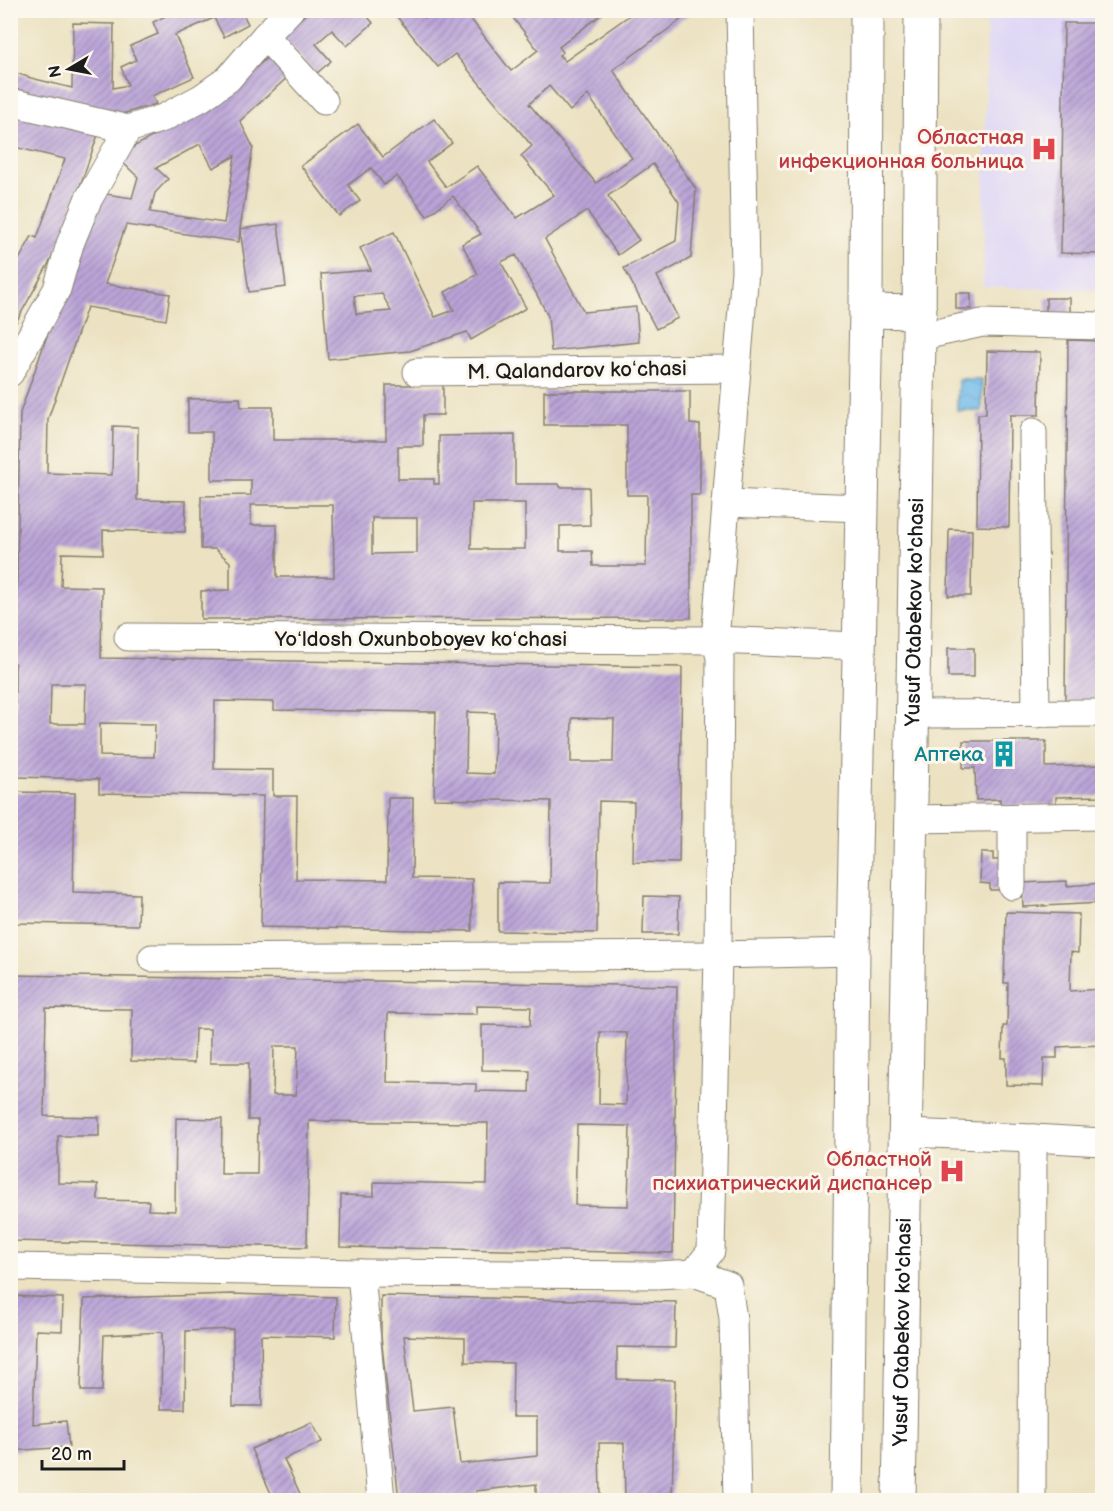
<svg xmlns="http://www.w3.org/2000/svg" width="1113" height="1511" font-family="'Balsamiq Sans',sans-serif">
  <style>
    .built { fill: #ddd5f6 }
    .water { fill: url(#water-waves); stroke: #466c82; stroke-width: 1.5 }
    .building { fill: url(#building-hatch); fill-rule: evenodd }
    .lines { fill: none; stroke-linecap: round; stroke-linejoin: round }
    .minor-casing { stroke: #847f6f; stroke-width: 29 }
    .major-casing { stroke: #847f6f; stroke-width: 35 }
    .minor { stroke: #fff; stroke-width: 27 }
    .major { stroke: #fff; stroke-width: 33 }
    .labels { text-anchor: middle; stroke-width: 6; stroke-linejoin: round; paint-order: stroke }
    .health-label { font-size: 21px; fill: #be3a42; stroke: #fbf7ec; text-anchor: end }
    .street-label { font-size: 21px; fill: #1c1c1c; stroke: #fbf7ec }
    .culture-label { font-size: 21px; fill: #0d838f; stroke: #fbf7ec; text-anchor: end }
  </style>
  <defs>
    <pattern id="water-waves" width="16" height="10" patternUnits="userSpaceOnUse" patternTransform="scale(1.5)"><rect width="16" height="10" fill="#6fbbe9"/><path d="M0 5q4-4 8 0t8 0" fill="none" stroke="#60a0c7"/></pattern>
    <pattern id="building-hatch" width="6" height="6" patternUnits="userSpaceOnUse" patternTransform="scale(1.5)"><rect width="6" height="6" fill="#bba4d8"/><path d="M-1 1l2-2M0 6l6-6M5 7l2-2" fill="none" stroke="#9785ae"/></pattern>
  </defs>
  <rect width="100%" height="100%" fill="#fbf7ec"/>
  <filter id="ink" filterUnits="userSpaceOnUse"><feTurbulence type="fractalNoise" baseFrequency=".0167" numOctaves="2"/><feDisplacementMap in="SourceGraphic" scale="12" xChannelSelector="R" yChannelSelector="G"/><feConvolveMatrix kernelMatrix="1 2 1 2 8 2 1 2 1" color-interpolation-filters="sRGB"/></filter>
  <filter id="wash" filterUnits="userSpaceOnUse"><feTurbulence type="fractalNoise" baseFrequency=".008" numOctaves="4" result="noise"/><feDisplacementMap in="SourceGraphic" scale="24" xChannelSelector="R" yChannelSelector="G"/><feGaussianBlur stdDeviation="1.35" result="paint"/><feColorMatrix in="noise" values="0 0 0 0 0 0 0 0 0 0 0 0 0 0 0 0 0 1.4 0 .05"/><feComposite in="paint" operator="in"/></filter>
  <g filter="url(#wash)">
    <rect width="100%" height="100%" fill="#ece2c2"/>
    <polygon class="built" points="987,11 1102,11 1102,290 983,287"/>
    <polygon class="water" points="958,379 982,379 982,411 957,411"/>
    <g id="blocks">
      <g class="building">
        <polygon points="178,10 241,10 248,24 224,37 214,18 175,35 194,77 152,96 156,104 115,116 10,91 10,71 31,78 72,88 73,23 114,24 113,88 128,85 121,67 136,60 130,46 158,34 153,22"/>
        <polygon points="310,10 362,10 373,23 347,46 332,30 316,44 331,61 316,74 282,36"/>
        <path d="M407,10H420L425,18L434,10H471L467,14L511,71L538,50L507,10H607L559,47L563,52L559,55L565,61L637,10H694L613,70L696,189L691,258L657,276L678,318L656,329L624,268L676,241L679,202L653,164L608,196L639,240L618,255L587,211L545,239L584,312L636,307L639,342L551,351L548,316L516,255L501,262L526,308L471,340L467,332L410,351L328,359L321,274L371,270L360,248L394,232L435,317L454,310L445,292L478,274L462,244L481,234L453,196L427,216L397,176L384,185L371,168L348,185L360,201L339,216L301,166L358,124L383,157L434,119L452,143L427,162L446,187L477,166L517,218L554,195L521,156L532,146L455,54L438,67L398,18ZM549,86L570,111L588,95L632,158L596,183L529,104ZM382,294L391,311L356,314L354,296Z"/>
        <polygon points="1064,23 1102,23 1102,254 1061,253"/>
        <path d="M272,53L291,74L240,121L253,147L240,229L278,224L286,287L249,292L240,229L239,242L126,225L105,284L170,294L166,320L87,307L48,419L47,473L112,475L113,426L138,427L137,500L186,501L185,532L103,530V554L62,553L61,586L102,587L101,658L682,667L679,863L633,862L634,802L599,801L597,933L498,931V882L550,883L551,801L434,799L436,712L274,710V702L215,701L214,769L273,770V796H297L296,879L387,880L388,798H413L412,878L472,879V931L261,927L263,796L99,793V779L14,777V748H10V708H15V663H10V631H16L20,413L89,216L106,194L132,198L138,177L120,160L133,147L220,101ZM200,144L213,168L235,156L224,223L150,212L155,193L168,179L156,168ZM51,684H86L85,724H50ZM467,712L495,713L494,774L466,773ZM572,718L614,719L613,762H571ZM100,723L155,724L154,757L100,756Z"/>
        <polygon points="10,111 99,132 59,245 10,333 10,276 32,236 37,238 65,159 10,146"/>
        <rect x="956" y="293" width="15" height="16"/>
        <rect x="1046" y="298" width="24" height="22"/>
        <polygon points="1068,340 1102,341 1102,701 1065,701"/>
        <polygon points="987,351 1040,352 1039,415 1010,415 1009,527 977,526 978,414 986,414"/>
        <path d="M386,385H443V415H423V446H398V479H434V484H439V436L515,435V484H559L560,487H589L590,525L560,526V551H592L593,566H646L647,495H627V425H544V391H690V424L700,425V495H691V618L201,619V591L230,590V562L215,549H201V496L251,495V480H212V432H188V399L240,398L241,407H273V440H386ZM472,503H525V549H471ZM251,505H333L334,577H277V525H251ZM372,518H417V553L372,554Z"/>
        <polygon points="949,529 972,530 971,596 948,596"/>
        <rect x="948" y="648" width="26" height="29"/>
        <polygon points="963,741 1046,741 1046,767 1102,765 1102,796 1056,797 1056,804 1000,806 1000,799 976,800 975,768 963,768"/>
        <polygon points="13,792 75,793 73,892 139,894 138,925 11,923 10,828 13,828"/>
        <polygon points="981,853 993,853 993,860 1003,860 1001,890 990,890 990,884 980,883"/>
        <polygon points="1067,881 1067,886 1102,883 1102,903 1023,907 1022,883"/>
        <polygon points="644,896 679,897 678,934 643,934"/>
        <polygon points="1006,912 1079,914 1078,953 1071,952 1070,991 1102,989 1102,1045 1057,1047 1057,1058 1044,1058 1043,1086 1006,1085 1006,1058 1002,1058 1003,1026 1007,1026 1008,983 1004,983"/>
        <path d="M10,975L677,986L673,1253L340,1247L341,1195L374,1196V1182L487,1184L488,1123H475L309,1121L307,1247L10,1241ZM477,1006L531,1007L530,1026L482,1025V1070L530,1071L529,1092L476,1091V1084L387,1082L388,1013L477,1014ZM46,1008L132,1009L131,1061L194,1063L195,1029H210V1063H249L248,1120H258L257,1174H221L222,1119L176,1118L175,1211L148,1210L149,1201L98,1200V1184L58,1183V1136H99V1117L44,1116ZM600,1032L627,1033L626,1105L599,1104ZM274,1046H298L296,1095H273ZM577,1125L630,1126L628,1206L575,1205Z"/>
        <polygon points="232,1294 336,1297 335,1337 261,1335 262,1406 233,1406 233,1329 186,1331 185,1409 161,1409 162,1332 104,1335 102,1391 81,1391 84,1299"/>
        <polygon points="11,1296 63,1298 62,1331 36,1330 33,1424 66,1421 69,1447 10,1451"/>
        <path d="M381,1296L676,1302L675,1348L617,1347V1379L675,1380L672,1500H625L624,1443H599L600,1500H536V1484L476,1491L477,1500H399L381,1336ZM404,1336L465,1338V1362L513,1363L512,1417H537V1456L460,1464L453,1407L413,1411Z"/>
        <polygon points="312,1422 322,1442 284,1459 303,1500 274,1500 251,1449"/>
      </g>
    </g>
  </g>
  <g filter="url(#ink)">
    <use href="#blocks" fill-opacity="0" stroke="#847f6f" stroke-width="1.5"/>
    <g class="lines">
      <g class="minor-casing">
        <g id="minor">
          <polyline points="265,36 324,101"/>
          <polyline points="10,102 128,129"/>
          <polyline points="919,337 982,323 1102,326"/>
          <polyline points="417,372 737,369"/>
          <polyline points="10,373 57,289 70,244 88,200 128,129 163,118 201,98 228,79 265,36 290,10"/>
          <polyline points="1033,432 1036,714"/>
          <polyline points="726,503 862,508"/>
          <polyline points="128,637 715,640 859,646"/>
          <polyline points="913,714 1102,713"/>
          <polyline points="1012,818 1012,886"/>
          <polyline points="912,819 1102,816"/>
          <polyline points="152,958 718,955 853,952"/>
          <polyline points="906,1133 1033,1138 1032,1500"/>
          <polyline points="1033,1138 1102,1142"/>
          <polyline points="10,1267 361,1273 657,1275 694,1273 728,1285 733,1319 737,1500"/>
          <polyline points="361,1273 381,1500"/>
          <polyline points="694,1273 711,1251 718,955 720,657 715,640 745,271 740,10"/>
        </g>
      </g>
      <g class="major-casing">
        <g id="major">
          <polyline points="866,311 920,312"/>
          <polyline points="847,1500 853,952 866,311 867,10"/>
          <path id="s1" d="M899,1500L919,337L921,10"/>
        </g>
      </g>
      <use href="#minor" class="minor"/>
      <use href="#major" class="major"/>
    </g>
  </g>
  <defs>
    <g id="hospital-bare" transform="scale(2.07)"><path d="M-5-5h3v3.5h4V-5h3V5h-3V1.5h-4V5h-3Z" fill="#e0444e" stroke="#fbf7ec" stroke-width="2.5" paint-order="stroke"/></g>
    <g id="building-bare" transform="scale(2.07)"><path d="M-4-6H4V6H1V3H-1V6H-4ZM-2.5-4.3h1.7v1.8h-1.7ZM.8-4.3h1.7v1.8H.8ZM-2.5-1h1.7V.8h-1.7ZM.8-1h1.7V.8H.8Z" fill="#0f9aa8" stroke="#fbf7ec" stroke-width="2.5" paint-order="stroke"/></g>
  </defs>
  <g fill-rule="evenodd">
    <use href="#hospital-bare" x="1044" y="149"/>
    <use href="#building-bare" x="1004" y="754"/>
    <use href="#hospital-bare" x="952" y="1171"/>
  </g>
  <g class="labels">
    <g class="health-label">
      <text x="1024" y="144">Областная<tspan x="1024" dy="24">инфекционная больница</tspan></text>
      <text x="932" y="1166">Областной<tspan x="932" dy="24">психиатрический диспансер</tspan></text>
    </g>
    <g class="street-label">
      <text transform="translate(577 370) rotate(-1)" y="7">M. Qalandarov koʻchasi</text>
      <text dy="7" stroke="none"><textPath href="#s1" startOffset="888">Yusuf Otabekov ko'chasi</textPath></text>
      <text x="421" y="646">Yoʻldosh Oxunboboyev koʻchasi</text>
      <text dy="7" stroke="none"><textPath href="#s1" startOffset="168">Yusuf Otabekov ko'chasi</textPath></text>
    </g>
    <g class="culture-label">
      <text x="984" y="761">Аптека</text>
    </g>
  </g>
  <rect width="1113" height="1511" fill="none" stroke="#fbf7ec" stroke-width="36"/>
  <g transform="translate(69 69) rotate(260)" stroke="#fbf7ec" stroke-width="4.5" paint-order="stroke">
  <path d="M0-4.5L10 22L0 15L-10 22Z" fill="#1c1c1c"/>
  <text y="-9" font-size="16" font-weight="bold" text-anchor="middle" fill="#1c1c1c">N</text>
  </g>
  <path d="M42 1460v9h82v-9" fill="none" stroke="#1c1c1c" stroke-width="3"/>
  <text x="51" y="1460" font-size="18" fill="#1c1c1c" stroke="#fbf7ec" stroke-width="4.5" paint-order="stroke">20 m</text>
</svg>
